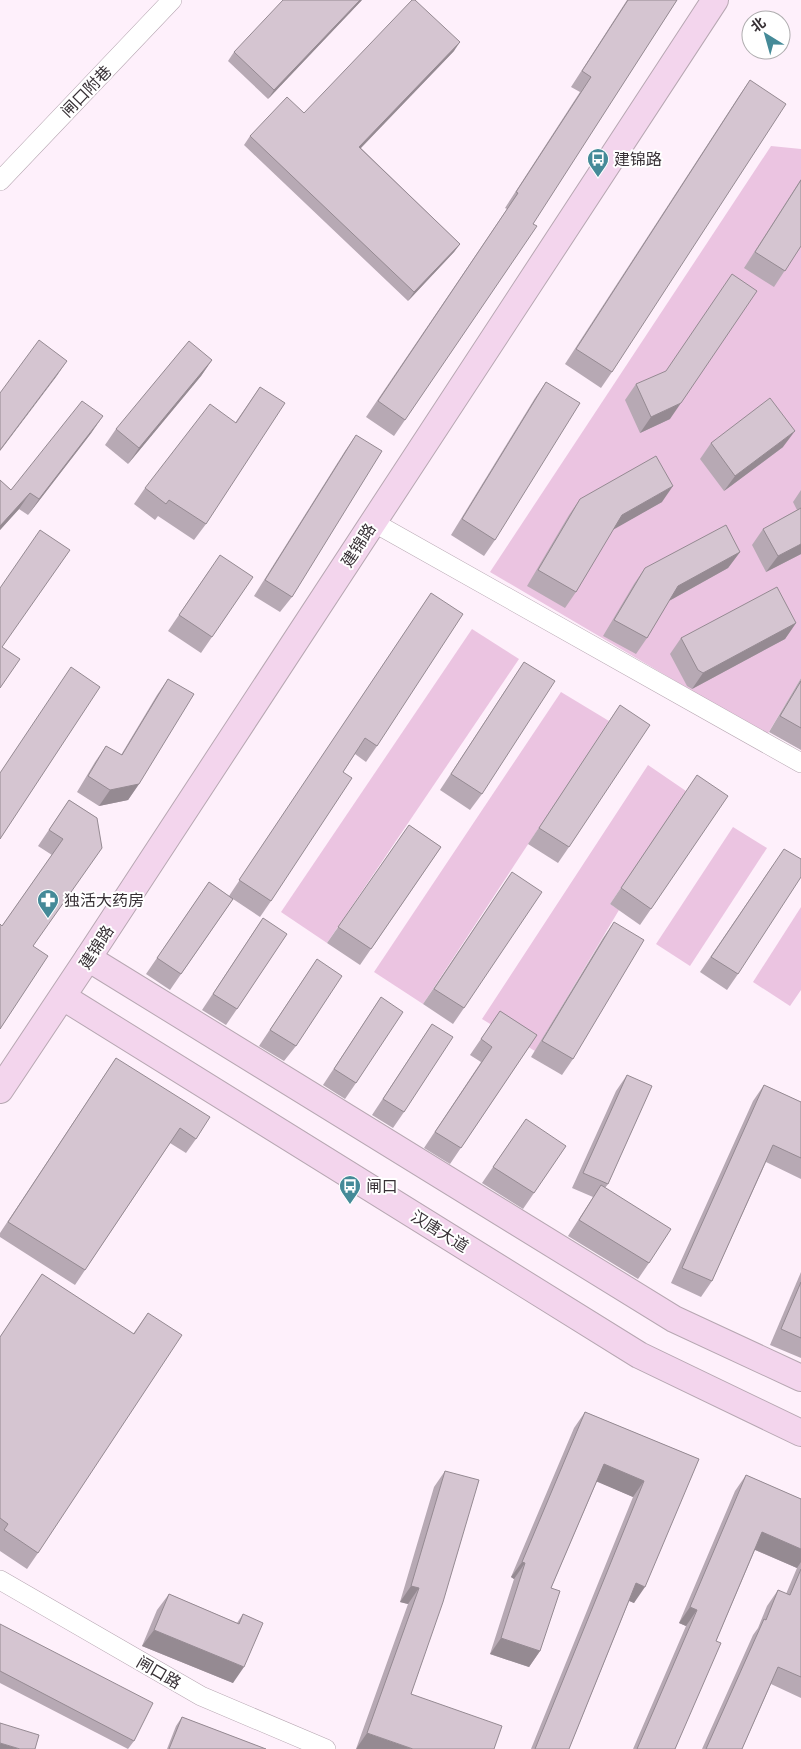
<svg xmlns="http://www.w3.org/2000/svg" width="801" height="1749" font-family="'Crimson Pro','Noto Sans SC',serif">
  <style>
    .green { fill: #ebc4e1 }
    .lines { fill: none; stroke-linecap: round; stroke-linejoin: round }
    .street-casing { stroke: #b7a7b2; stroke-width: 20 }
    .secondary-casing { stroke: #b7a7b2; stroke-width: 28 }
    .street { stroke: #fff; stroke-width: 19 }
    .secondary { stroke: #f3d5ed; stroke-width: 26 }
    .wall { fill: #b7a9b4 }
    .shaded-wall { fill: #958a92 }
    .building { fill: #d5c5d1; stroke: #958a92 }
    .labels { text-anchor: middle; stroke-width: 4; stroke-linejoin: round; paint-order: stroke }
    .street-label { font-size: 16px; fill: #383136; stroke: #fff }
    .poi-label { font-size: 16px; fill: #383136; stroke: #fff; text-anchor: start }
  </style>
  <rect width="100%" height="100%" fill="#fef0fb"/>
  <g class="green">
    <polygon points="771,146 801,149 801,678 767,735 490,572"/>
    <polygon points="472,629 519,659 327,943 281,912"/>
    <polygon points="561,692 609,721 423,1004 374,972"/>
    <polygon points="648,765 686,791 610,904 619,910 535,1051 482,1019"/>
    <polygon points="733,827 767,848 690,966 656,944"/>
    <polygon points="801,907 801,990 790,1006 753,982"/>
  </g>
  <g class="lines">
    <g class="street-casing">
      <g id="street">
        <polyline points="0,181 172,0"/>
        <polyline points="373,522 801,763"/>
        <polyline points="0,1580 201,1696 326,1749"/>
      </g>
    </g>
    <g class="secondary-casing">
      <g id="secondary">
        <polyline points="88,958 674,1319 801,1378"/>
        <polyline points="63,997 639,1355 801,1433"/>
        <polyline points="0,1090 88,958 715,0"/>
      </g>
    </g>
    <use href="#street" class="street"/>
    <use href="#secondary" class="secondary"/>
  </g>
  <g class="wall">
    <polygon points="362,0 268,99 228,61 234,52"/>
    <polygon points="627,0 677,0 405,420 394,436 366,417 507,209 505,208 580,92 571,87"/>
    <polygon points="454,51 361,148 460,244 454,252 408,301 244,145 250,136"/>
    <polygon points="750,80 612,372 601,388 565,364 739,96"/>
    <polygon points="801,179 801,246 774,287 744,268"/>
    <polygon points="212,360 201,376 128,464 105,445 116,429"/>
    <polygon points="546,382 495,540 484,556 451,535 535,398"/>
    <polygon points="636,384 670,419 640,433 625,400"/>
    <polygon points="260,387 206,524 194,540 158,516 155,520 134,504 145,488 235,423"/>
    <polygon points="92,432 28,515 19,509 0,530 0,480 11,490"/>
    <polygon points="356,435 292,597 280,612 254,596 345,451"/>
    <polygon points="711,443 783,447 724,491 700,459"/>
    <polygon points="801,490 801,554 766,572 752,545 763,529 797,510 793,502"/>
    <polygon points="580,499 662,502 613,529 576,592 565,608 527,586 569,515"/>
    <polygon points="740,552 728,568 669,601 647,638 636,654 603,636 634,584 645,568"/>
    <polygon points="209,571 212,637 201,653 168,631"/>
    <polygon points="431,593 377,746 366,762 355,754 343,772 271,901 260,917 233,899 170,990 146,974 209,882 229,896"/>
    <polygon points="796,623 785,639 692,689 687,686 670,654 681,638"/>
    <polygon points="524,662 482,794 470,810 440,790"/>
    <polygon points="801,678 801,750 769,732"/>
    <polygon points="168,679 139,784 128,800 99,806 77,792 95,762 106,746 121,755 157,695"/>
    <polygon points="620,705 569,847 558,863 528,844"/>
    <polygon points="686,791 651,909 640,925 610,904"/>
    <polygon points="69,800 97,818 33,946 0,1029 0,924 2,926 52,855 38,846"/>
    <polygon points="409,825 441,847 360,965 327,943"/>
    <polygon points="773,865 738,974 727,990 700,972"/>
    <polygon points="512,872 464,1008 453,1024 423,1004"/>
    <polygon points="263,918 237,1009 226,1025 202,1010"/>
    <polygon points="614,922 573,1059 562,1075 531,1057 603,938"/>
    <polygon points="317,959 296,1046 284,1061 259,1046"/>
    <polygon points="381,997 356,1083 345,1099 323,1085"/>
    <polygon points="500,1011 537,1035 450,1164 424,1148 481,1062 470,1055"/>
    <polygon points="432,1024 404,1112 393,1128 372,1115"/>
    <polygon points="116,1058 196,1139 186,1153 170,1143 75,1285 0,1237 0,1233"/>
    <polygon points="627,1075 608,1184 605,1188 649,1263 638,1279 568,1236 593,1197 572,1188 616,1091"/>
    <polygon points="764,1085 801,1102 801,1179 766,1162 712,1281 701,1297 671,1283 753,1101"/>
    <polygon points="515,1135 534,1193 523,1209 482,1183"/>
    <polygon points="801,1272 801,1358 770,1345"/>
    <polygon points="42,1274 133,1334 148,1313 38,1553 27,1569 0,1551 0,1337"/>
    <polygon points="585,1412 699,1459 634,1603 629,1601 569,1749 531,1749 633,1497 597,1481 551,1588 540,1651 529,1667 490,1654 514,1579 511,1577 574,1428"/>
    <polygon points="445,1471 411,1694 356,1749 408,1604 400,1602 434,1487"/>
    <polygon points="746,1475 801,1499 801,1698 771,1684 742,1749 702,1749 753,1635 758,1628 767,1606 778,1590 786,1594 797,1568 755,1550 716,1641 675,1749 633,1749 686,1626 679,1623 735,1491"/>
    <polygon points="169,1594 237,1623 243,1614 233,1683 142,1646 157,1610"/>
    <polygon points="0,1624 134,1741 128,1749 0,1683"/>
    <polygon points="182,1717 266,1749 167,1749 176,1726"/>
  </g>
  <g class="shaded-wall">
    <polygon points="360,0 362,0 268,99 274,90"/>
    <polygon points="460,42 454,51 353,156 359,147"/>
    <polygon points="460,244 454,252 408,301 414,292"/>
    <polygon points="212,360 201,376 128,464 139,448"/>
    <polygon points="67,361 56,377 0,451 0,450"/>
    <polygon points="681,403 670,419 640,433 651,417"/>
    <polygon points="103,416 92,432 28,515 39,499"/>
    <polygon points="795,431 783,447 724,491 735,476"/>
    <polygon points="673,486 662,502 611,531 622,515"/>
    <polygon points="30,493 19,509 0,530 0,526"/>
    <polygon points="801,544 801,554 766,572 778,556"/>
    <polygon points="740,552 728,568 667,602 678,586"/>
    <polygon points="796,623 785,639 692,689 703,673"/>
    <polygon points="139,784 128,800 99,806 110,790"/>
    <polygon points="604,1464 644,1481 633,1497 593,1480"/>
    <polygon points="762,1532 801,1549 801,1562 797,1568 751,1548"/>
    <polygon points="522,1562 525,1563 514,1579 511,1577"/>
    <polygon points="636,1583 645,1587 634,1603 625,1599"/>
    <polygon points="411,1586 419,1588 408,1604 400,1602"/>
    <polygon points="690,1607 697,1610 686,1626 679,1623"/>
    <polygon points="154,1630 244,1667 233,1683 142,1646"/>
    <polygon points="501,1638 540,1651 529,1667 490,1654"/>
    <polygon points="367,1733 413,1749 356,1749"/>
    <polygon points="0,1743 20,1749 0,1749"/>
  </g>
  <g class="building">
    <polygon points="283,0 360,0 274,90 234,52"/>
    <polygon points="412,0 415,0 460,42 359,147 460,244 414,292 250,136 287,97 304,113"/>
    <polygon points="628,0 677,0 533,224 537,226 405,420 378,401 518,193 516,192 591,77 582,71"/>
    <polygon points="750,80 786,104 612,372 576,349"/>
    <polygon points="801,180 801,246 785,271 755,252"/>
    <polygon points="732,274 757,291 681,403 651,417 636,384 666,371"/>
    <polygon points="39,340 67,361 0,450 0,393"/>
    <polygon points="189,341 212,360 139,448 116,429"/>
    <polygon points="546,382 580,403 495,540 462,519"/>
    <polygon points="260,387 285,403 206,524 169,500 166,504 145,488 210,404 236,423"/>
    <polygon points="770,398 795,431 735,476 711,443"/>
    <polygon points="82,401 103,416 39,499 30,493 0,526 0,480 11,490"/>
    <polygon points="356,435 382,451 292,597 265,580"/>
    <polygon points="656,456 673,486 622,515 576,592 538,570 580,499"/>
    <polygon points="801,508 801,544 778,556 763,529"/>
    <polygon points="726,525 740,552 678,586 647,638 614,620 645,568"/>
    <polygon points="40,530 70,550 2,647 20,659 0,688 0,588"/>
    <polygon points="220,555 253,577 212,637 179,615"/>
    <polygon points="777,587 796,623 703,673 698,670 681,638"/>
    <polygon points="431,593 463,614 377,746 365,738 343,772 352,778 271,901 239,880"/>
    <polygon points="524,662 555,681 482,794 451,774"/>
    <polygon points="71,667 100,687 0,839 0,773"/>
    <polygon points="168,679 194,694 139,784 110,790 88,776 106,746 122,755"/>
    <polygon points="801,681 801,728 780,716"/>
    <polygon points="620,705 650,725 569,847 539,828"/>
    <polygon points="697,775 728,796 651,909 621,888"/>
    <polygon points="69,800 97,818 102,848 33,946 48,956 0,1029 0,924 2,926 63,839 49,830"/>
    <polygon points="409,825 441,847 371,949 338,927"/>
    <polygon points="784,849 801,859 801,877 738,974 711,957"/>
    <polygon points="512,872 542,892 464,1008 434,989"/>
    <polygon points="209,882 233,899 181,974 157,958"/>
    <polygon points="263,918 287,934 237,1009 213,994"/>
    <polygon points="614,922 644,940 573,1059 542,1041"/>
    <polygon points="317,959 342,976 296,1046 270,1030"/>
    <polygon points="381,997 403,1012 356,1083 334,1069"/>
    <polygon points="500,1011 537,1035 461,1148 435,1132 492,1047 481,1039"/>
    <polygon points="432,1024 453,1037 404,1112 383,1099"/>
    <polygon points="116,1058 210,1117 196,1139 180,1128 85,1270 8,1222"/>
    <polygon points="627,1075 652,1086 608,1184 583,1173"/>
    <polygon points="764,1085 801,1102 801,1158 773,1145 712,1281 682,1268"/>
    <polygon points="526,1119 566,1146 534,1193 493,1167"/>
    <polygon points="601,1185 671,1229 649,1263 579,1220"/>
    <polygon points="42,1274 134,1334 148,1313 182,1335 38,1553 4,1530 8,1524 0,1518 0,1337"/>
    <polygon points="801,1282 801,1338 781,1329"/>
    <polygon points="585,1412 699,1459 645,1587 636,1583 569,1749 535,1749 644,1481 604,1464 551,1588 560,1591 540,1651 501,1638 525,1563 522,1562"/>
    <polygon points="445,1471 479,1480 443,1602 411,1694 502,1726 494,1749 413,1749 367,1733 419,1588 411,1586"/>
    <polygon points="746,1475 801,1499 801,1549 762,1532 716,1641 721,1643 675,1749 637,1749 697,1610 690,1607"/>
    <polygon points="801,1569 801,1677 778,1667 742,1749 706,1749 764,1619 766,1620 778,1590 790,1595"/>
    <polygon points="169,1594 239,1624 243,1614 263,1623 244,1667 154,1630"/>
    <polygon points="0,1624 153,1703 134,1741 0,1671"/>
    <polygon points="182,1717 266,1749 169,1749"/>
    <polygon points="0,1723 39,1735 35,1749 20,1749 0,1743"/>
  </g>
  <defs>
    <g id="bus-pin" transform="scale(1.125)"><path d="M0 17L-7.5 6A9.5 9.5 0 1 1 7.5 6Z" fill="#458a98" stroke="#fff"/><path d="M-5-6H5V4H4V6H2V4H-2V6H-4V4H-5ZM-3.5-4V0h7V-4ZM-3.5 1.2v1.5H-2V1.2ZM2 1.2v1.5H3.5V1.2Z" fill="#fff"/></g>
    <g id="pharmacy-pin" transform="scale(1.125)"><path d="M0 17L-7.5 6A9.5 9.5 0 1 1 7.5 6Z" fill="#458a98" stroke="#fff"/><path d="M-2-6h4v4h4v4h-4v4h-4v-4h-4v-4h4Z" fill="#fff"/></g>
  </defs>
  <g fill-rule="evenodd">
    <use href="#bus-pin" x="598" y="159"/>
    <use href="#pharmacy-pin" x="48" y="900"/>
    <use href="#bus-pin" x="350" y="1186"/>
  </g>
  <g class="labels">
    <g class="street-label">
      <text transform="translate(86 91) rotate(-46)" y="6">闸口附巷</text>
      <text transform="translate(358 545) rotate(-57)" y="6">建锦路</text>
      <text transform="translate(96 947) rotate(-57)" y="6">建锦路</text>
      <text transform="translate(440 1231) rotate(32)" y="6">汉唐大道</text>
      <text transform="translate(159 1672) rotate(30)" y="6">闸口路</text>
    </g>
    <g class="poi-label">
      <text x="614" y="165">建锦路</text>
      <text x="64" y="906">独活大药房</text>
      <text x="366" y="1192">闸口</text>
    </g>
  </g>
  <g transform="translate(766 35) rotate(323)"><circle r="24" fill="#ffffff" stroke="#afadaf"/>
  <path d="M0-4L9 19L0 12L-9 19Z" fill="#458a98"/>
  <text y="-8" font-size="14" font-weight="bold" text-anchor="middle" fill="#383136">北</text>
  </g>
</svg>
